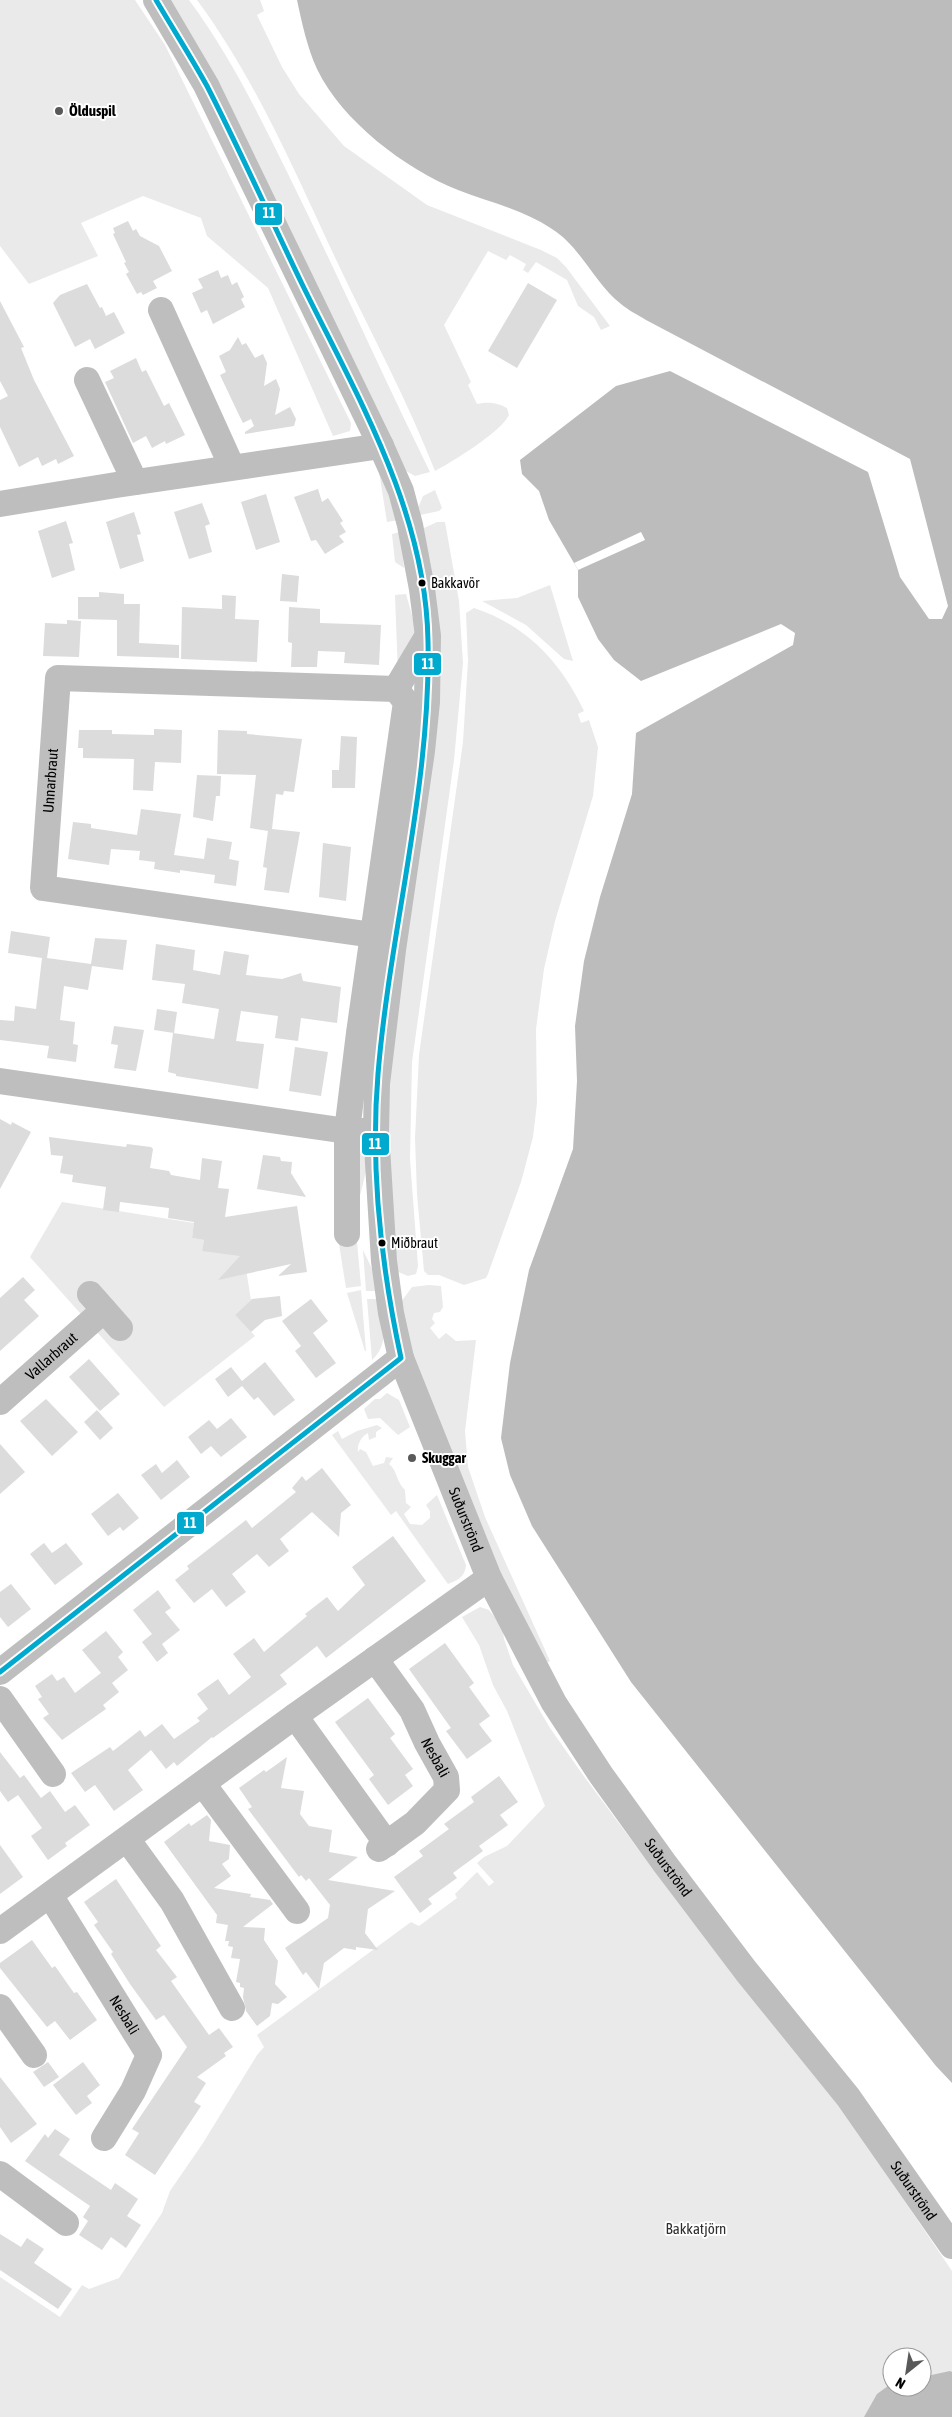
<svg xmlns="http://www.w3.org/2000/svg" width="952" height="2417" font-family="'Asap Condensed',sans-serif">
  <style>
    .green { fill: #eaeaea; fill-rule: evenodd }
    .water { fill: #bcbcbc }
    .pier { fill: #fff }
    .building { fill: #dcdcdc }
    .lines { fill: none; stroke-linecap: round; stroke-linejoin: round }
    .minor { stroke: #bebebe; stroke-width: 26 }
    .bus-1-casing { stroke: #fff; stroke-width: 9 }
    .bus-1 { stroke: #00a9ce; stroke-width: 5 }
    .poi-dot { fill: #595959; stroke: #fff; stroke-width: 2 }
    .bus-dot { fill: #000; stroke: #fff; stroke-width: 2 }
    .labels { text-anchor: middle; stroke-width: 4; stroke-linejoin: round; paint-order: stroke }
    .bus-label { font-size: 14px; fill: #000; stroke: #fff; text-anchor: start }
    .poi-label { font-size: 15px; font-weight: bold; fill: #000; stroke: #fff; text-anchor: start }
    .street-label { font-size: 15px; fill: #000; stroke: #fff }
    .park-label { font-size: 15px; fill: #2f2f2f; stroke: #fff }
    .line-badge { stroke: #fff; stroke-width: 2 }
    .badge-label { font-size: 14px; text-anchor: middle; font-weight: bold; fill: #fff }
  </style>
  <rect width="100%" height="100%" fill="#fff"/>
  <g class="green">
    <polygon points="0,0 135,0 165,45 351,423 350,431 333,436 268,288 207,236 201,218 143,196 81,223 98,256 29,284 0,246"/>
    <path d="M167,0H189C230,55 260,117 290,178C338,275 382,375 430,472L415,476L406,471Z"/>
    <path d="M197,0H260L264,11L257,15L282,67L299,94L344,146L427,205L541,250L557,258L566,267L610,326L601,330L594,317L578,306L567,280L536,262L528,273L523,270L526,264L510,255L506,260L488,251L444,325L471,382L468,385L477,404C488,402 496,402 507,408L509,415C501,432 452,462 435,471C408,402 372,335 340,268C297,177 257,81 197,0Z"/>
    <polygon points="378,465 398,520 387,522"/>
    <polygon points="435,490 442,508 439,511 420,515 419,506 423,496"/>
    <polygon points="437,522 445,522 459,601 463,663 454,760 412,1062 410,1159 418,1266 416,1274 408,1276 396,1271 386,1080 431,756 424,528"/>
    <polygon points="400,532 404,568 395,562 392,534"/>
    <polygon points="550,585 573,661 564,659 526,625 482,601 517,598"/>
    <polygon points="406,594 416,630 398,675 395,595"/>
    <path d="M474,608C526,625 561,662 584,711L578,714L581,723L589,720L598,747L593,796L555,921L544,969L536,1029L537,1103L533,1137L521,1182L488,1274L486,1278L464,1285L439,1275H428L424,1271L417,1194L415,1138L419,1055L463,742L468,661L466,613Z"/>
    <polygon points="359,1150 364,1152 366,1171 359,1200"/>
    <polygon points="62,1202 194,1223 192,1238 204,1240 202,1251 240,1233 251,1300 235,1315 255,1336 164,1407 30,1257"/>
    <polygon points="357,1242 361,1286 346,1288 339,1244"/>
    <polygon points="363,1250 376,1277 377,1291 366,1291"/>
    <polygon points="429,1285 441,1286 443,1307 440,1312 434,1313 432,1319 435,1323 430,1328 439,1339 446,1333 456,1341 476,1340 465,1431 468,1467 485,1517 550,1661 543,1664 517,1617 418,1380 401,1302 412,1287"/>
    <polygon points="361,1290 366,1351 365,1351 347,1293"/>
    <path d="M367,1299H379C382,1320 391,1343 372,1360Z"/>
    <polygon points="387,1393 399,1400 410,1427 398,1435 380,1418 368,1419 364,1409 375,1399 380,1399"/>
    <path d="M377,1425L382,1428L376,1432V1437L369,1440L368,1433C361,1437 357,1444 358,1452L360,1449L366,1452L373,1466L384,1463L386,1457L393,1458L389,1464C398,1471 396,1482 405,1490L406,1503L411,1507L404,1514L410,1524L422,1525L430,1518V1511L426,1505L437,1495L466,1565C465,1577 458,1580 448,1584L396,1511L391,1515L332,1435L338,1431L342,1439L357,1431Z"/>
    <path d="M480,1607L489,1610L498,1621L503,1631L504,1639L513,1665L550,1728L583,1775L688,1916L810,2061L952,2271V2417H0V2277L60,2317L82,2285L89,2289L119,2278L162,2213L170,2191L203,2143L257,2055L264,2047L257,2035L411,1922L419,1926L457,1898L455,1894L477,1872L489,1886L494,1882L477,1863L484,1857L507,1846L545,1806L507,1711L493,1685L479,1645L462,1617ZM892,2357H922V2387H892Z"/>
  </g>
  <g class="water">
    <path d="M297,0H952V2083L936,2066L631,1682L532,1526L510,1475L501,1438L510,1363L529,1270L573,1149L577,1081L575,1026L584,961L600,897L632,794L636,733L793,645L795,633L781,624L641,681L614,660L598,639L578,597V570L549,520L539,491L522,474L520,460L616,386L670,371L868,472L900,577L929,619H942L948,606L910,459L646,320C638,315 628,310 621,304C594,283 581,247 552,229C524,210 489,202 458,190C405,169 342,121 317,69C307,47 302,23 297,0Z"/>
    <polygon points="950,2371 952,2372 952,2417 864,2417 877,2394 892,2383 892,2387 922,2387 922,2377"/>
  </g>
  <polygon class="pier" points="641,532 645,540 578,570 574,563"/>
  <g class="building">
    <polygon points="128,221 133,231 136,229 140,236 159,246 172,271 153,281 157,288 143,295 141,292 137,294 126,274 129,272 124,263 126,262 113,234 115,233 113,228"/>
    <polygon points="218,270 221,278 228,275 232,285 237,282 244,297 241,299 245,307 213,324 207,310 201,313 192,293 203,288 198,279"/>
    <polygon points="528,283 557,300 517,368 488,351"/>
    <polygon points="87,284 100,308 102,307 106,316 114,312 125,333 95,349 90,339 75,347 53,303 60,295"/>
    <polygon points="0,301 24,347 21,348 34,380 74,456 58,464 56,459 42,466 38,457 19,467 0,427 0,400 8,396 0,381"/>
    <polygon points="238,337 242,345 246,343 255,358 263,354 267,363 264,386 276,379 280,389 275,415 290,407 296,419 294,426 245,434 245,432 254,426 251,419 243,423 238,413 220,375 226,372 219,356 230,350"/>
    <polygon points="136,358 142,372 146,370 164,406 169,403 185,435 166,444 165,441 152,448 146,436 133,443 105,382 114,378 110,371"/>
    <polygon points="318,489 322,502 328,498 343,521 340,523 346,532 339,536 344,542 325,554 316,540 311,541 294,497"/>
    <polygon points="266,494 280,542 256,550 241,502"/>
    <polygon points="202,503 210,524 205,526 212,552 189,559 174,512"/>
    <polygon points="134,512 141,534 137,535 144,561 120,569 106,522"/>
    <polygon points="66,521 73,543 69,544 75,570 52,578 38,531"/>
    <polygon points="282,574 299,576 297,602 280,601"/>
    <polygon points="99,592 124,594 124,604 140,604 139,643 179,645 179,658 117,656 117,620 78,619 78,597 99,597"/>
    <polygon points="222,595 236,596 235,619 259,620 257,662 181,659 182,607 222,609"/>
    <polygon points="289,607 320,609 320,623 381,625 379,665 344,663 345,652 318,651 317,667 291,667 292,643 288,642"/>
    <polygon points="67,620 81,621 79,657 43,656 45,623 67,624"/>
    <polygon points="154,729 182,730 181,763 155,762 153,791 133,790 134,759 83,758 83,748 78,748 79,730 112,730 112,734 154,735"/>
    <polygon points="218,730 247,731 247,734 302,739 294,792 284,791 283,795 276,794 272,829 300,832 289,893 264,890 267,868 263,867 268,831 250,828 256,775 217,774"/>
    <polygon points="341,736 357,737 355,788 332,788 332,770 339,770"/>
    <polygon points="197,775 221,776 220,796 216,796 213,821 193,817"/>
    <polygon points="141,809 181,814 174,855 204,859 207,838 232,842 229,859 239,861 236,886 214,883 215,875 180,870 180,873 154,869 155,862 139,860 140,851 111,849 109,865 68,859 73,822 91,824 91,828 137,835"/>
    <polygon points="323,843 351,847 346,901 319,897"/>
    <polygon points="11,931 50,937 47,958 91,964 95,938 127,940 123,970 92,966 88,990 64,986 60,1020 75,1022 73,1044 78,1045 76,1062 47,1058 49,1046 0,1040 0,1020 14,1021 15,1006 36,1009 42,958 8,953"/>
    <polygon points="156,944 195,950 193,970 220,975 224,951 249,955 246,975 282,979 301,973 303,981 341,987 337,1023 301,1018 298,1041 275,1038 278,1016 241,1011 236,1041 264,1044 258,1089 176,1076 176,1074 168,1072 173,1033 214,1039 219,1009 182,1003 185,984 152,980"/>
    <polygon points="157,1009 177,1012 174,1033 154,1030"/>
    <polygon points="114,1026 144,1030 136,1071 114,1068 118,1045 111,1044"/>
    <polygon points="295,1047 328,1052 321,1096 289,1091"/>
    <polygon points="0,1119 11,1125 12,1122 31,1132 0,1189"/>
    <polygon points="49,1137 126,1147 127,1144 151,1147 153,1149 150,1168 169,1171 171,1175 200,1180 202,1158 222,1161 218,1188 229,1189 225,1217 297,1206 307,1272 278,1276 291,1264 218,1280 240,1256 202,1251 204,1240 192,1238 194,1222 168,1218 169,1208 120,1202 119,1212 103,1210 106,1187 72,1182 73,1175 60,1173 63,1156 51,1155"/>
    <polygon points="263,1155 280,1157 281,1161 292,1162 291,1173 306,1197 257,1189"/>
    <polygon points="23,1277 35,1290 24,1300 39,1316 0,1351 0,1298"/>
    <polygon points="280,1296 282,1316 265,1320 251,1332 235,1315 252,1299"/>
    <polygon points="311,1299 328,1321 313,1333 336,1363 316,1378 295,1351 301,1346 282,1321"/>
    <polygon points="89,1359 120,1394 100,1411 69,1377"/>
    <polygon points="265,1362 295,1400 274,1416 258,1397 254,1400 242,1386 228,1397 215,1379 231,1367 242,1381"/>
    <polygon points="46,1399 78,1432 52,1456 20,1421"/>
    <polygon points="97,1410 113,1428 100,1440 84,1422"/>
    <polygon points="231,1418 247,1437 221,1457 211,1446 201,1454 188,1437 209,1420 217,1429"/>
    <polygon points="0,1444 25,1472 0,1494"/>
    <polygon points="177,1460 190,1477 161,1500 141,1475 156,1464 162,1473"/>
    <polygon points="322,1468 351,1505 341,1513 339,1537 312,1512 280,1539 289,1551 269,1567 257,1554 232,1574 246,1592 226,1607 212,1589 194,1603 175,1580 189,1569 187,1566 246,1520 252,1528 296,1492 292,1488 302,1476 306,1481"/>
    <polygon points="118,1493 139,1518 123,1531 120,1527 108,1536 91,1514"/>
    <polygon points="393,1536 426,1581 326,1658 317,1646 280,1675 287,1684 213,1738 212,1737 177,1766 174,1762 166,1769 151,1750 128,1770 143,1790 114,1811 95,1785 85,1792 71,1773 110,1747 113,1751 140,1730 145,1737 162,1724 174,1739 200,1721 197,1718 208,1709 197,1694 218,1679 229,1695 251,1677 233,1654 254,1638 264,1652 307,1616 305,1614 327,1597 338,1611 365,1585 352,1567"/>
    <polygon points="44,1543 52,1553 66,1543 83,1564 55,1585 30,1554"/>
    <polygon points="11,1584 31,1609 8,1627 0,1617 0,1592"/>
    <polygon points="158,1590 171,1608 165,1612 180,1630 162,1644 168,1653 157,1662 142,1642 152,1634 133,1610"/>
    <polygon points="106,1631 123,1652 118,1657 128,1670 112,1683 119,1692 103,1705 106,1709 62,1740 43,1718 49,1714 38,1699 42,1697 35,1686 52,1674 57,1681 64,1677 75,1693 101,1673 82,1650"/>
    <polygon points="445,1643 474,1683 469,1687 490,1716 479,1724 492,1741 467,1759 446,1731 451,1728 409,1669"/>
    <polygon points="368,1698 395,1734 390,1738 413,1769 405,1775 413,1786 388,1805 369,1779 374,1775 335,1722"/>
    <polygon points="0,1752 20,1778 24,1775 41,1798 50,1791 65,1812 75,1805 90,1825 65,1843 67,1846 48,1860 31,1836 42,1828 18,1795 8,1802 0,1791"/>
    <polygon points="287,1757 281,1788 304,1791 300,1814 309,1826 332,1830 329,1852 358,1857 328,1880 395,1891 368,1909 365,1933 378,1950 356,1947 356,1950 344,1948 324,1963 319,1989 306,1972 303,1975 285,1948 328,1918 330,1905 309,1878 306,1881 301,1875 299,1877 248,1809 252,1807 239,1788 264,1770 266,1772"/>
    <polygon points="499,1776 518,1802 500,1815 508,1825 479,1846 483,1851 453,1873 457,1878 428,1899 432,1904 420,1913 394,1877 423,1856 419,1851 449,1829 444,1824 474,1802 471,1797"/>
    <polygon points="207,1815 211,1820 209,1841 230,1845 229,1859 222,1864 231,1876 214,1888 251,1894 250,1897 270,1900 273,1904 243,1927 265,1928 264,1940 278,1961 275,1984 287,1997 278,2004 272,2003 270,2016 257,2026 246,2011 243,1997 244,1988 240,1987 240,1983 236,1982 240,1959 231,1958 233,1947 228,1946 229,1941 225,1941 228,1925 216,1923 217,1915 164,1842 189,1823 191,1826"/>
    <polygon points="0,1845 23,1877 0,1894"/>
    <polygon points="116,1879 161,1946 156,1950 177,1977 171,1981 209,2035 219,2028 233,2047 224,2053 226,2056 197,2077 206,2083 194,2102 201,2106 155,2175 125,2155 139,2133 132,2129 187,2047 164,2015 156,2020 130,1984 111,1954 113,1952 94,1925 98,1922 84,1902"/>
    <polygon points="32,1940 52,1968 55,1966 74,1993 77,1992 97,2020 70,2040 55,2021 47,2027 0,1968 0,1963"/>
    <polygon points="48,2062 59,2077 44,2087 33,2072"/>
    <polygon points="83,2062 100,2085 87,2096 92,2103 76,2115 53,2085"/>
    <polygon points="0,2077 37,2124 11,2143 0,2127"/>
    <polygon points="55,2129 70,2139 59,2155 111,2190 115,2183 138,2199 127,2216 141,2225 126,2248 111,2237 102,2250 79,2235 88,2221 83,2217 90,2206 25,2161 45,2134 48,2138"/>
    <polygon points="0,2234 21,2247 27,2238 44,2249 34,2263 72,2289 58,2309 0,2270"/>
  </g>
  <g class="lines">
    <g class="minor">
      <path id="s1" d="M156,0L206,85L381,446L401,491L410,525L422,589L428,636L427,702L422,751L393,950L377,1084L376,1131L384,1261L391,1313L401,1358L489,1578L554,1703L601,1775L665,1864L746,1971L848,2097L952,2246"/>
      <polyline points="161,310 232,467"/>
      <polyline points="87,380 135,482"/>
      <polyline points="0,504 116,485 381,446"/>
      <polyline points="396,689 427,637"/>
      <path id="s2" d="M373,935L43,888L58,678L396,689"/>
      <polyline points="0,1081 347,1131 365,1131"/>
      <polyline points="347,1234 347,1131 359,1033 406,702 396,689"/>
      <polyline points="90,1294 120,1328"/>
      <path id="s3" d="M0,1402L104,1310"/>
      <path id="s4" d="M375,1659L412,1710L427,1743L446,1777L447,1790L415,1823L379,1849"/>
      <polyline points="0,1672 401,1358"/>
      <polyline points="0,1699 53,1774"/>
      <polyline points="295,1716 387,1844"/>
      <polyline points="203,1784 297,1911"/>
      <polyline points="127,1839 172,1901 232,2008"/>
      <path id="s5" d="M50,1895L149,2055L133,2091L104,2138"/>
      <polyline points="0,1931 295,1716 489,1578"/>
      <polyline points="0,2007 34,2055"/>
      <polyline points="0,2174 66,2223"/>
    </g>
    <g class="bus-1-casing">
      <path id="bus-1" d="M0,1672L401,1358C381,1265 370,1169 378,1074C390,929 431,787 428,641C426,512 358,398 303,286C271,220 241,152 207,86C191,57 173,29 156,0"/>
    </g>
    <use href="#bus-1" class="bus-1"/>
  </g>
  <g class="poi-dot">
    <circle cx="59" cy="111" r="5"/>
    <circle cx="412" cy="1458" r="5"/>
  </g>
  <g class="bus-dot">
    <circle cx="422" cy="583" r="4.5"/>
    <circle cx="382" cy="1243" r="4.5"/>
  </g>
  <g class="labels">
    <g class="bus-label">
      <text x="431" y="588">Bakkavör</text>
      <text x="391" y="1248">Miðbraut</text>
    </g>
    <g class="poi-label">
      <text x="69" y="116">Ölduspil</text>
      <text x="422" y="1463">Skuggar</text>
    </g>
    <g class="street-label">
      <text dy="5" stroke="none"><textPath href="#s2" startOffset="441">Unnarbraut</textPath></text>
      <text dy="5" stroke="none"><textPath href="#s3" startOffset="69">Vallarbraut</textPath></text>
      <text dy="5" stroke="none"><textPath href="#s1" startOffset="1598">Suðurströnd</textPath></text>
      <text dy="5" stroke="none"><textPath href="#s4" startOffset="116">Nesbali</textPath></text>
      <text dy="5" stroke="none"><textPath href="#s1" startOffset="2002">Suðurströnd</textPath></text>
      <text dy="5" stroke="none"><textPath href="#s5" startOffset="141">Nesbali</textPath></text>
      <text dy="5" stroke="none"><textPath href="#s1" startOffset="2408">Suðurströnd</textPath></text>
    </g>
    <g class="park-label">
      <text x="696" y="2234">Bakkatjörn</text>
    </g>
  </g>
  <g class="line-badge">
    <rect x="254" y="202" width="29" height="24" rx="5" fill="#00a9ce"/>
    <rect x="413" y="652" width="29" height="24" rx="5" fill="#00a9ce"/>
    <rect x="361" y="1132" width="29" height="24" rx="5" fill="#00a9ce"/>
    <rect x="176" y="1511" width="29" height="24" rx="5" fill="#00a9ce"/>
  </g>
  <g class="badge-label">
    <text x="269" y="218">11</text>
    <text x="428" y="669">11</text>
    <text x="375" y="1149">11</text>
    <text x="190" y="1528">11</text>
  </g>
  <g transform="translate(907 2372) rotate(210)"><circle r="24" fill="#ffffff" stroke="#999999"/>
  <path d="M0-4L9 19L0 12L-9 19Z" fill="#595959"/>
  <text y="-8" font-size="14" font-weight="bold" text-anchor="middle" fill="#000000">N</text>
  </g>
</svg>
